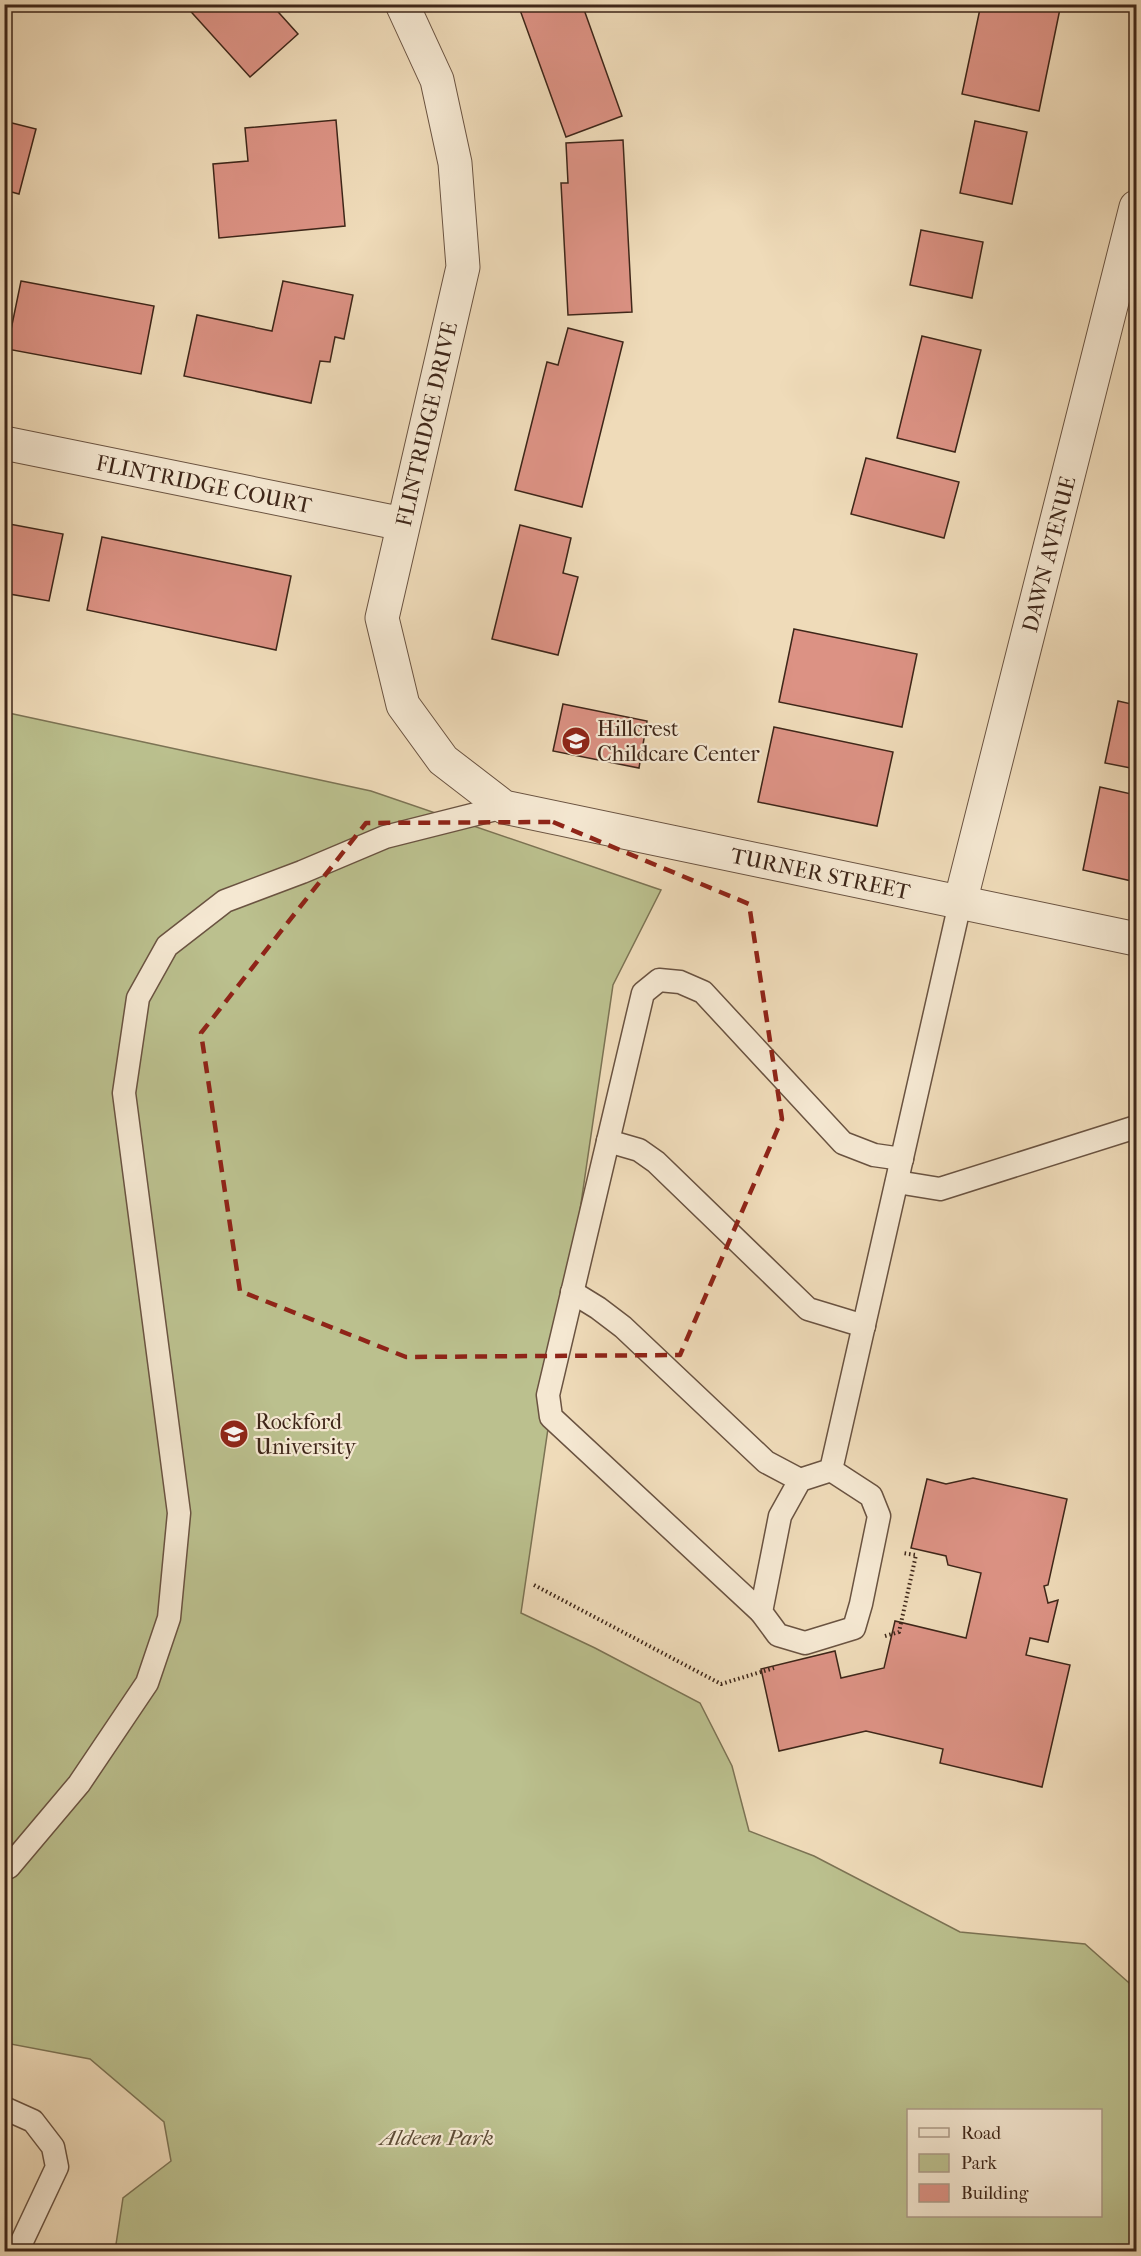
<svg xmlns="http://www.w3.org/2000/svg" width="1141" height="2256" font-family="'IM FELL French Canon',serif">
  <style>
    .green { fill: #bbc08e; stroke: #7c7354; stroke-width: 1.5; fill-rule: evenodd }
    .building { fill: #dc9284; stroke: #3e2619; stroke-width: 1.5 }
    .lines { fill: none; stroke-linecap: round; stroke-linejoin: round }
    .service-casing { stroke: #6a5341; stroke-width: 25 }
    .minor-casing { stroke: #6a5341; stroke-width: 35 }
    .path { stroke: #3e2619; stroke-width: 4; stroke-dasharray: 1.5 3; stroke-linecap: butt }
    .service { stroke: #f5e8d2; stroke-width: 22 }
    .minor { stroke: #f5e8d2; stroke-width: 33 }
    .marked { fill: none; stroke: #8f2418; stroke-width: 4.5; stroke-dasharray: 12 8; stroke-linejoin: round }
    .labels { text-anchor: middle; stroke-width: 4.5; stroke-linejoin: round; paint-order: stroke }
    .street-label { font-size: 22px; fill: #3e2619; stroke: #f5e8d2 }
    .poi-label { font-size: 22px; fill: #3e2619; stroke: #f5e8d2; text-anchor: start }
    .park-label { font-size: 22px; font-style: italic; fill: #5d4c36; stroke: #f5e8d2 }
  </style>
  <rect width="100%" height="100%" fill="#efdbb9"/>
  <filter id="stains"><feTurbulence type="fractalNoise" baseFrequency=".00333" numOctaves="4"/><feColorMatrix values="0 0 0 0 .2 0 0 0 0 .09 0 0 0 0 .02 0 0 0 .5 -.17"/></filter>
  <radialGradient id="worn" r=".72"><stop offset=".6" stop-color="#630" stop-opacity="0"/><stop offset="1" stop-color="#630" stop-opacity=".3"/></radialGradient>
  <path class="green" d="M4,712L371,791L661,890L613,985L521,1613L595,1648L700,1703L732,1766L749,1831L814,1856L960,1932L1085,1944L1136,1989V2251H115L123,2198L171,2161L164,2122L90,2059L5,2043ZM908,2110H1100V2216H908Z"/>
  <g class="building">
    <polygon points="184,4 271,4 298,34 250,77"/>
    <polygon points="536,4 582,4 622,116 566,137 520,10"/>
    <polygon points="981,4 1061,4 1039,111 962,94"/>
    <polygon points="336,120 345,226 219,238 213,164 248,161 245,128"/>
    <polygon points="4,121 36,129 19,194 4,190"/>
    <polygon points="975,121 1027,132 1012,204 960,193"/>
    <polygon points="623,140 632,312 568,315 561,183 568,183 566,143"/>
    <polygon points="921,230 983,242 972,298 910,285"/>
    <polygon points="21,281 154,306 141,374 7,349"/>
    <polygon points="283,281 353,295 344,339 335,337 330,362 320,361 311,403 184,376 197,315 272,331"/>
    <polygon points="568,328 623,342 582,507 515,490 547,362 558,365"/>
    <polygon points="922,336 981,350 955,452 897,438"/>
    <polygon points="866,458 959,482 944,538 851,514"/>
    <polygon points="4,523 63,534 49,601 4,593"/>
    <polygon points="520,525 571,538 563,573 578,577 558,655 492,639"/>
    <polygon points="102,537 291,576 276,650 87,610"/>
    <polygon points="794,629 917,654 902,727 779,702"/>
    <polygon points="1118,701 1136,705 1136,769 1105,763"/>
    <polygon points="563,704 647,721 639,768 553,751"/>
    <polygon points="774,727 893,752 877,826 758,802"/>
    <polygon points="1100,787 1136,795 1136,882 1083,870"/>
    <polygon points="973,1478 1067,1499 1048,1585 1044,1586 1048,1603 1058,1600 1048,1642 1030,1638 1026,1655 1070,1665 1042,1787 940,1763 943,1749 866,1731 779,1751 761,1669 835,1651 841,1678 884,1668 895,1621 966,1638 981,1573 948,1565 946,1556 911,1548 927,1479 946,1484"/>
  </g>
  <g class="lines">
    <g class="service-casing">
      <g id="service">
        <polyline points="608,1141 639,1150 656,1162 808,1309 864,1326"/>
        <polyline points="897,1182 940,1189 1136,1127"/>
        <polyline points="572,1292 598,1308 623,1327 766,1462 800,1480"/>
        <polyline points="831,1470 871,1496 879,1516 861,1604 854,1628 805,1643 778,1635 761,1612 780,1516 800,1480 831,1470 960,903"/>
        <polyline points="761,1612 551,1417 548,1395 643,993 659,980 680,982 703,992 843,1143 874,1155 902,1159"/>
        <polyline points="4,1869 9,1867 79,1784 147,1683 169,1618 179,1513 124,1093 138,998 167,946 225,901 302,872 385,837 504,807"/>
        <polyline points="4,2108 33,2121 53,2147 57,2167 17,2252"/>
      </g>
    </g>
    <g class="minor-casing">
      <g id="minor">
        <path id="s1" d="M402,4L437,80L455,163L463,267L382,618L403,705L443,760L504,807L1136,939"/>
        <path id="s2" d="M4,443L403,524"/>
        <path id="s3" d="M960,903L1136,207"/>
      </g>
    </g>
    <g class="path">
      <polyline points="534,1585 721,1684 774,1668"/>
      <polyline points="885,1636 899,1632 916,1555 903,1553"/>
    </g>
    <use href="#service" class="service"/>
    <use href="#minor" class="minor"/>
  </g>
  <path class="marked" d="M553,822L749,904L782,1119L680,1355L406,1357L240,1291L201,1033L366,823Z"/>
  <defs>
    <g id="school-disc" transform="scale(1.5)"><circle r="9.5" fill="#8f2418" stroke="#f5e8d2"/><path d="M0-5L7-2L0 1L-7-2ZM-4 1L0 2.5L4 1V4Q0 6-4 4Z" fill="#fff"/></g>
    <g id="university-disc" transform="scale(1.5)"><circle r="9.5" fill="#8f2418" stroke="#f5e8d2"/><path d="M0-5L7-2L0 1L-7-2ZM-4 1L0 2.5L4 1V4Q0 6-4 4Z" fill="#fff"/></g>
  </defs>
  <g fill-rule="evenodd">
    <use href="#school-disc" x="576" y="741"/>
    <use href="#university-disc" x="234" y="1434"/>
  </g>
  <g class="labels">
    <g class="street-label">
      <text transform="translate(426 424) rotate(-77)" y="8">FLINTRIDGE DRIVE</text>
      <text dy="8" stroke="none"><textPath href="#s2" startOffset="204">FLINTRIDGE COURT</textPath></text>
      <text dy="8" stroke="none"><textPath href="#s3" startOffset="360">DAWN AVENUE</textPath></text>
      <text dy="8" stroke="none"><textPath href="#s1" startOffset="1191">TURNER STREET</textPath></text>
    </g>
    <g class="poi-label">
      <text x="597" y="736">Hillcrest<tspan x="597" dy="25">Childcare Center</tspan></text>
      <text x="255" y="1429">Rockford<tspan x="255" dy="25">University</tspan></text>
    </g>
    <g class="park-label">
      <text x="437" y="2145">Aldeen Park</text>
    </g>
  </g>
  <rect width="1141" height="2256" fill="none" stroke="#efdbb9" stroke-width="24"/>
  <rect x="6" y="6" width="1129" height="2244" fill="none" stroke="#3e2619" stroke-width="3"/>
  <rect x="12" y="12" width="1117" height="2232" fill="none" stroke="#3e2619" stroke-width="1.5"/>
  <rect x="907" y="2109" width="195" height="108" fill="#f5e8d2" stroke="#ac9a88" stroke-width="1.5"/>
  <rect x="919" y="2128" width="30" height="9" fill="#f5e8d2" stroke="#ac9a88" stroke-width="1.5"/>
  <text x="961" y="2139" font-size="18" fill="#3e2619">Road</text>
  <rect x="919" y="2154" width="30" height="18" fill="#bbc08e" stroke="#ac9a88" stroke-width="1.5"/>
  <text x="961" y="2169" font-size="18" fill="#3e2619">Park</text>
  <rect x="919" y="2184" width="30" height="18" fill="#dc9284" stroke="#ac9a88" stroke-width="1.5"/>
  <text x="961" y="2199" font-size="18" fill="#3e2619">Building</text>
  <rect width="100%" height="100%" filter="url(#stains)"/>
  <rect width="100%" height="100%" fill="url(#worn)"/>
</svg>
